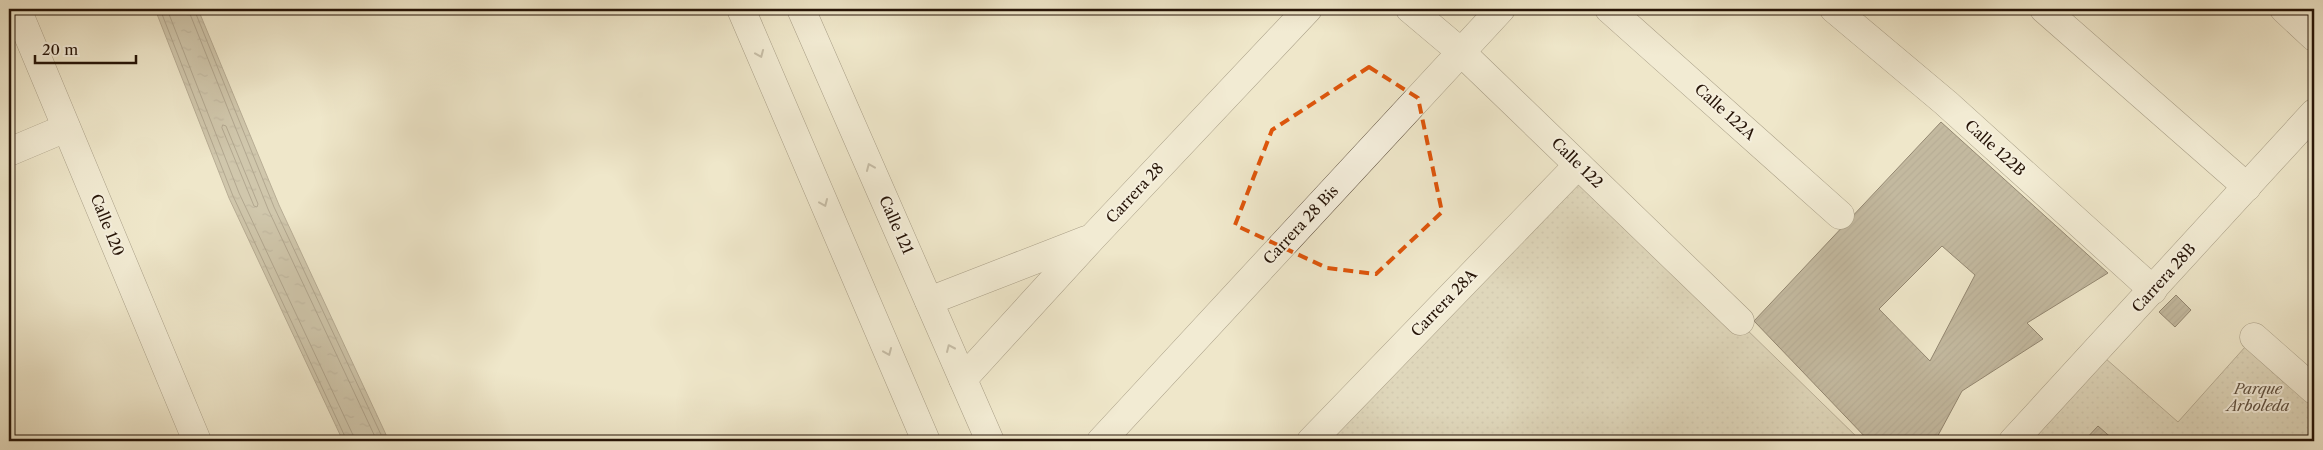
<svg xmlns="http://www.w3.org/2000/svg" width="2323" height="450" font-family="'Libre Caslon Text',serif">
  <style>
    .park { fill: url(#park-dots); stroke: #7a6c58 }
    .water { fill: url(#water-ripples); stroke: #766754 }
    .lines { fill: none; stroke-linecap: round; stroke-linejoin: round }
    .shore { stroke: #685a48; stroke-width: 1 }
    .building { fill: url(#building-hatch); stroke: #261407; fill-rule: evenodd }
    .minor-casing { stroke: #584938; stroke-width: 29 }
    .minor { stroke: #f5efdd; stroke-width: 28 }
    .oneway { stroke: #988c7d }
    .marked { fill: none; stroke: #de560c; stroke-width: 4; stroke-dasharray: 10 6; stroke-linejoin: round }
    .labels { text-anchor: middle; stroke-width: 4; stroke-linejoin: round; paint-order: stroke }
    .street-label { font-size: 15px; fill: #261407; stroke: #f5efdd }
    .park-label { font-size: 15px; font-style: italic; fill: #605140; stroke: #f5efdd }
  </style>
  <defs>
    <pattern id="park-dots" width="8" height="8" patternUnits="userSpaceOnUse" patternTransform="scale(1.25)"><rect width="8" height="8" fill="#cdc3a9"/><path d="M2 2h.1M6 6h.1" fill="none" stroke="#b0a790" stroke-width="1.8" stroke-linecap="round"/></pattern>
    <pattern id="water-ripples" width="26" height="14" patternUnits="userSpaceOnUse" patternTransform="scale(1.25)"><rect width="26" height="14" fill="#ab9f88"/><path d="M2 4q2-2 4 0t4 0M15 11q2-2 4 0t4 0" fill="none" stroke="#8b806d"/></pattern>
    <pattern id="building-hatch" width="6" height="6" patternUnits="userSpaceOnUse" patternTransform="scale(1.25)"><rect width="6" height="6" fill="#8f826c"/><path d="M-1 1l2-2M0 6l6-6M5 7l2-2" fill="none" stroke="#756957"/></pattern>
  </defs>
  <rect width="100%" height="100%" fill="#efe7ca"/>
  <filter id="stains"><feTurbulence type="fractalNoise" baseFrequency=".004" numOctaves="4"/><feColorMatrix values="0 0 0 0 .2 0 0 0 0 .09 0 0 0 0 .02 0 0 0 .5 -.17"/></filter>
  <radialGradient id="worn" r=".72"><stop offset=".6" stop-color="#630" stop-opacity="0"/><stop offset="1" stop-color="#630" stop-opacity=".3"/></radialGradient>
  <g class="park">
    <polygon points="1578,165 1861,441 1311,441"/>
    <polygon points="2254,337 2314,390 2314,441 2013,441 2097,351 2178,422"/>
  </g>
  <polygon class="water" points="155,9 198,9 279,205 389,441 343,441 229,198"/>
  <g class="lines">
    <g class="shore">
      <polyline points="160,9 233,196 347,441"/>
      <polyline points="167,9 239,193 353,435 354,441"/>
      <polyline points="188,9 268,209 377,441"/>
      <polyline points="194,9 274,207 384,441"/>
      <polygon points="223,125 226,126 258,204 257,207 254,206 222,128"/>
    </g>
  </g>
  <g class="building">
    <path d="M1941,122L2108,273L2027,323L2043,339L1962,391L1935,441H1869L1754,321ZM1942,246L1975,275L1930,361L1879,309Z"/>
    <polygon points="2176,295 2191,310 2175,327 2159,312"/>
    <polygon points="2098,426 2115,441 2084,441"/>
  </g>
  <g class="lines">
    <g class="minor-casing">
      <g id="minor">
        <polyline points="17,9 197,441"/>
        <polyline points="741,9 926,441"/>
        <polyline points="801,9 990,441"/>
        <polyline points="1410,9 1461,52 1740,321"/>
        <polyline points="1609,9 1840,215"/>
        <polyline points="1834,9 1946,103 2153,290"/>
        <polyline points="2044,9 2247,187"/>
        <polyline points="2284,9 2314,37"/>
        <polyline points="9,152 66,128"/>
        <polyline points="929,301 1086,240"/>
        <polyline points="2254,337 2314,390"/>
        <polyline points="963,379 1092,238 1308,9"/>
        <polyline points="1101,441 1501,9"/>
        <polyline points="1311,441 1578,165"/>
        <polyline points="2013,441 2314,113"/>
      </g>
    </g>
    <use href="#minor" class="minor"/>
  </g>
  <defs><path id="oneway-chevron" d="M-2-3.5L2.5 0L-2 3.5" fill="none" stroke-width="1.6" stroke-linecap="round" stroke-linejoin="round" transform="scale(1.25)"/></defs>
  <g class="oneway">
    <use href="#oneway-chevron" transform="translate(760 54) rotate(67)"/>
    <use href="#oneway-chevron" transform="translate(870 167) rotate(-113)"/>
    <use href="#oneway-chevron" transform="translate(824 203) rotate(67)"/>
    <use href="#oneway-chevron" transform="translate(950 348) rotate(-114)"/>
    <use href="#oneway-chevron" transform="translate(888 352) rotate(67)"/>
  </g>
  <path d="M0 0H2323V450H0ZM1369,67L1418,98L1442,212L1376,274L1327,268L1235,225L1272,130Z" fill="#efe7ca" fill-opacity=".55" fill-rule="evenodd"/>
  <path class="marked" d="M1369,67L1418,98L1442,212L1376,274L1327,268L1235,225L1272,130Z"/>
  <g class="labels">
    <g class="street-label">
      <text transform="translate(1725 112) rotate(42)" y="5">Calle 122A</text>
      <text transform="translate(1995 148) rotate(42)" y="5">Calle 122B</text>
      <text transform="translate(1577 163) rotate(44)" y="5">Calle 122</text>
      <text transform="translate(1135 193) rotate(-47)" y="5">Carrera 28</text>
      <text transform="translate(107 225) rotate(68)" y="5">Calle 120</text>
      <text transform="translate(896 225) rotate(66)" y="5">Calle 121</text>
      <text transform="translate(1301 225) rotate(-47)" y="5">Carrera 28 Bis</text>
      <text transform="translate(2164 278) rotate(-48)" y="5">Carrera 28B</text>
      <text transform="translate(1444 303) rotate(-46)" y="5">Carrera 28A</text>
    </g>
    <g class="park-label">
      <text x="2258" y="394">Parque<tspan x="2258" dy="17">Arboleda</tspan></text>
    </g>
  </g>
  <rect width="2323" height="450" fill="none" stroke="#efe7ca" stroke-width="30"/>
  <rect x="10" y="10" width="2303" height="430" fill="none" stroke="#261407" stroke-width="2.5"/>
  <rect x="15" y="15" width="2293" height="420" fill="none" stroke="#261407"/>
  <path d="M35 55v8h101v-8" fill="none" stroke="#261407" stroke-width="2.5"/>
  <text x="42" y="55" font-size="15" fill="#261407" stroke="#f5efdd" stroke-width="4" paint-order="stroke">20 m</text>
  <rect width="100%" height="100%" filter="url(#stains)"/>
  <rect width="100%" height="100%" fill="url(#worn)"/>
</svg>
